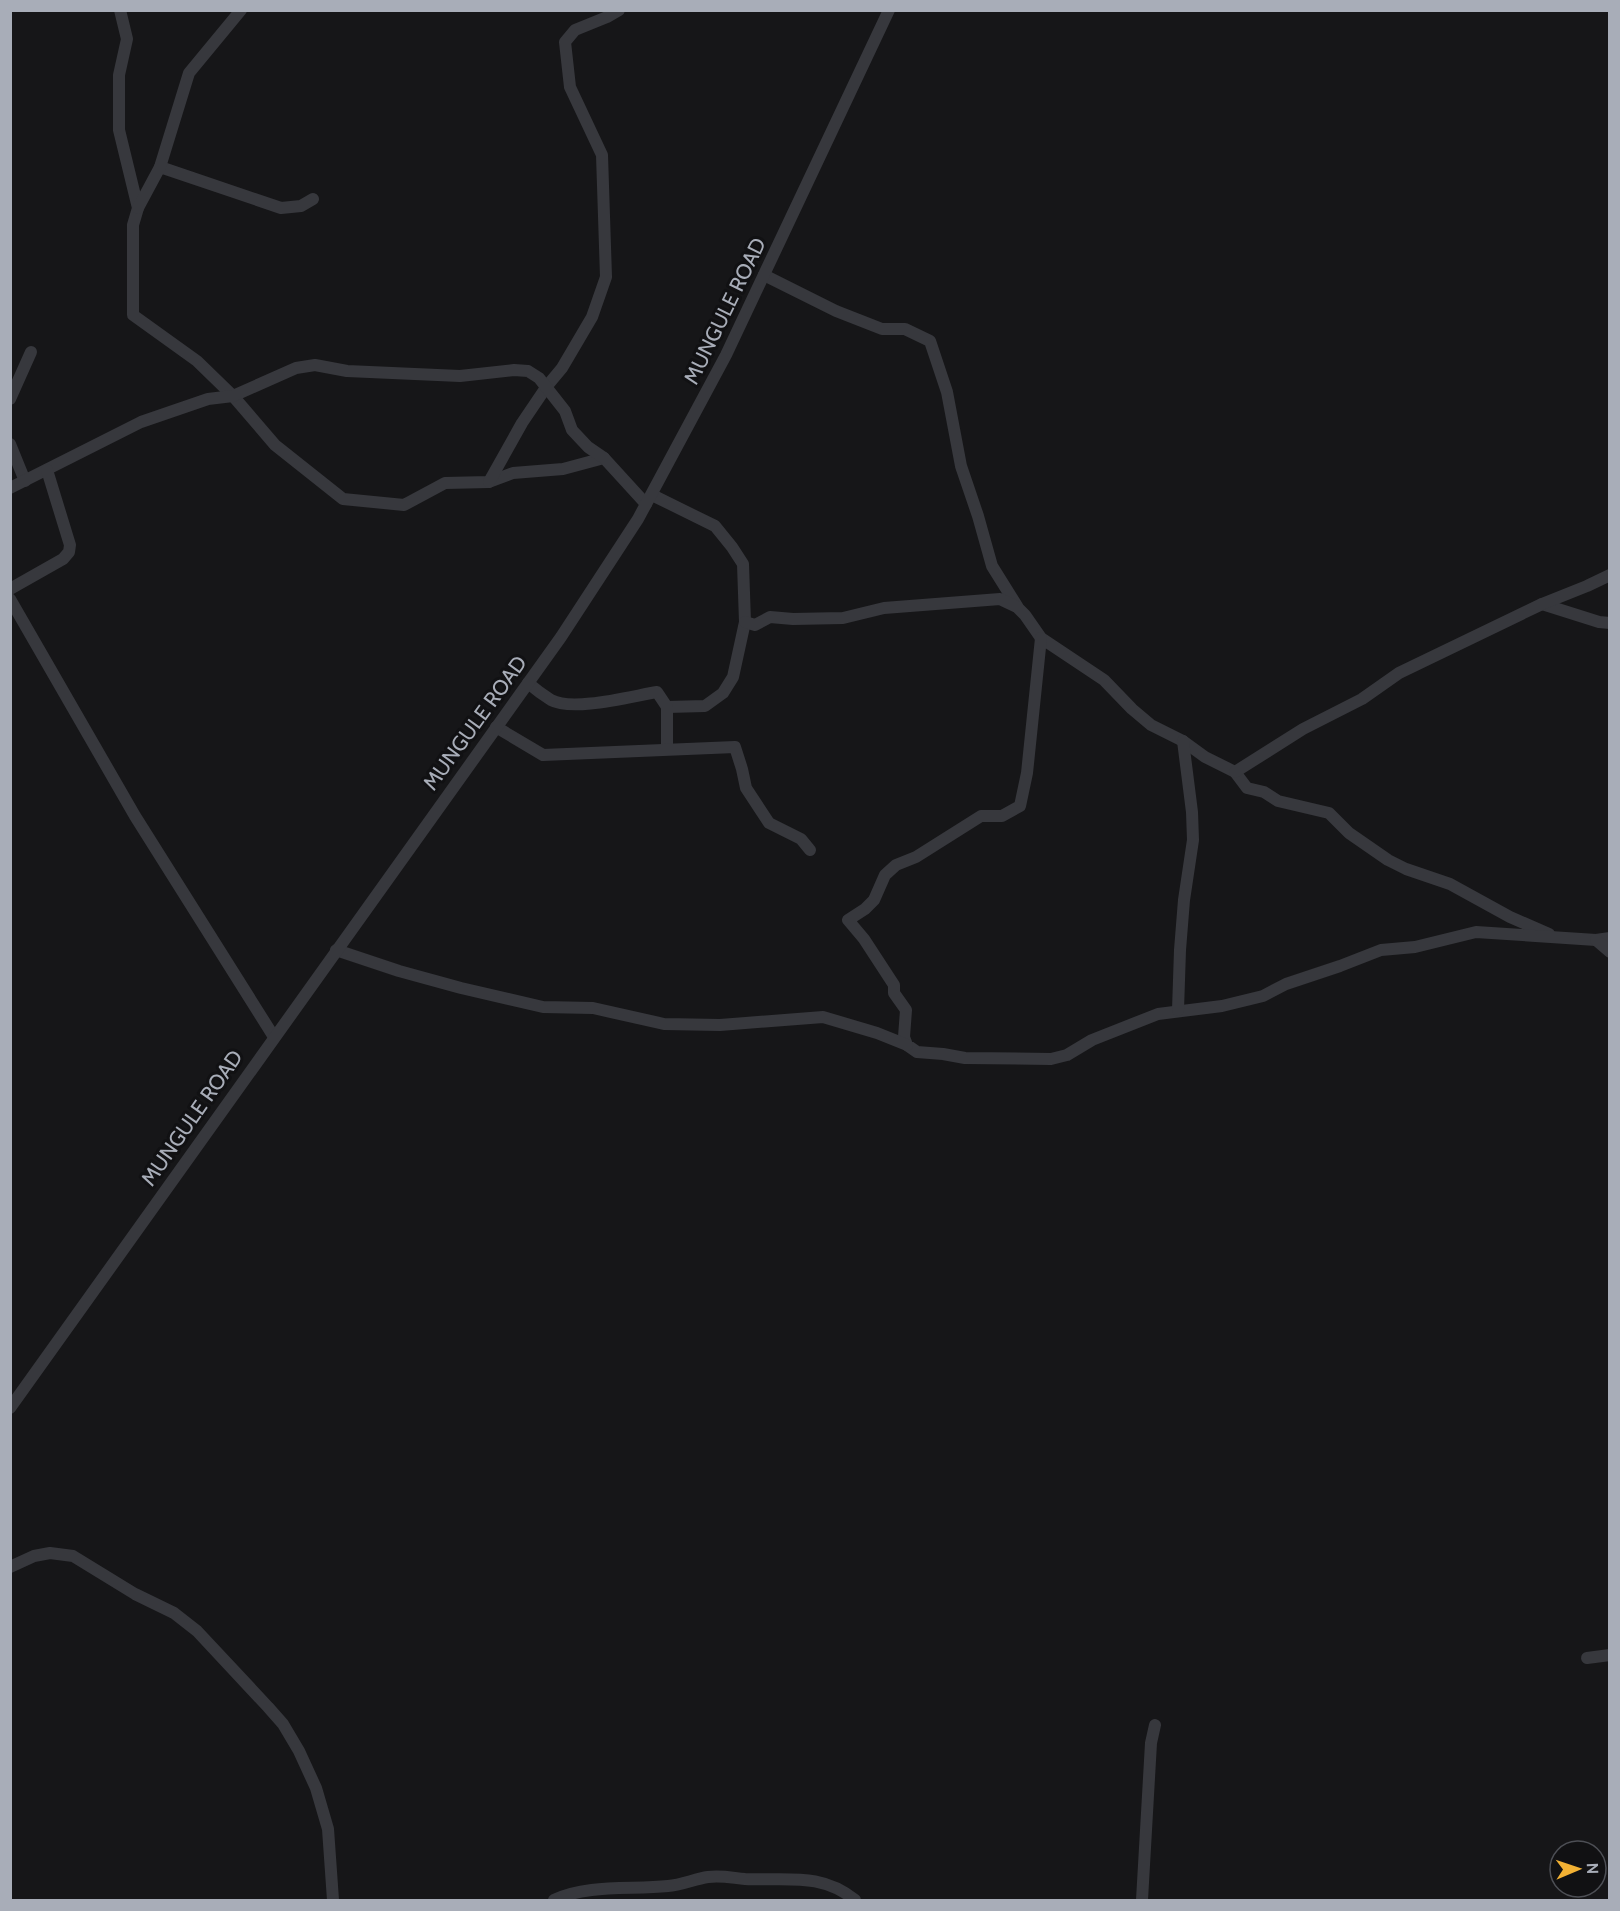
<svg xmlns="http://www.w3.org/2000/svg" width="1620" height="1911" font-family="Cabin,sans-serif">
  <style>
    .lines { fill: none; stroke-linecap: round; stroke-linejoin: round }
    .minor { stroke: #37383d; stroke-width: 12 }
    .labels { text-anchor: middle; stroke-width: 6; stroke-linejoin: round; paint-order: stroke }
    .street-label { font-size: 21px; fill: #a8adb8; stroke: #111113 }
  </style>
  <rect width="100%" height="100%" fill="#161618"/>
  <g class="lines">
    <g class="minor">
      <polyline points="120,10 127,39 119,75 119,130 138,208 133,225 133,315 197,361 233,396 275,445 343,499 404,505 445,483 489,482 513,473 563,469 604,458"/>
      <polyline points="160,167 281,208 301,206 313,199"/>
      <polyline points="138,208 160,167 189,73 241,10"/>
      <polyline points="764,275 836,311 882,329 905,329 930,341 947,392 961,466 978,516 992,566 1017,606"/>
      <polyline points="10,399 31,352"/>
      <polyline points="10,444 25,481"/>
      <polyline points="489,482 522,423 547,386 562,368 592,317 606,277 602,155 570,87 565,42 575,30 607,17 619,10"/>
      <polyline points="10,488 141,422 208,399 233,396 296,368 315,365 347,371 460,376 514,370 528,371 539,378 565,411 572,430 588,447 604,458 646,504"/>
      <polyline points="652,495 715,526 732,547 743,564 745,622 733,677 723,693 705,706 667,707"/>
      <polyline points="10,589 63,559 69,552 70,545 47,470"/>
      <polyline points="10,599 135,816 274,1037"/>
      <polyline points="1542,604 1599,622 1610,623"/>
      <polyline points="745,622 755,625 770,617 793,619 843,618 884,608 1000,599 1017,607 1025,615 1041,638 1104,680 1132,709 1151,725 1183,741 1205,757 1235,772 1247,788 1264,792 1278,801 1329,813 1349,833 1388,860 1406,869 1450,884 1510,917 1549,934"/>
      <polyline points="1041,638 1027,773 1020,806 1002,816 981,816 916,857 896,865 885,875 874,900 865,909 848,920 864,939 894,985 894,993 906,1010 904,1037 907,1045 917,1052 943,1054 965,1058 1051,1059 1067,1055 1092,1040 1158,1014 1222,1006 1263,996 1286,984 1340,966 1381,950 1415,947 1476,932 1596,940 1610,938"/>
      <path d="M528,683C535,689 543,695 551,700C573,712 632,696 657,692L667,707V749"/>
      <polyline points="496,727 543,755 735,747 742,769 746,788 769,823 801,839 810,850"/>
      <polyline points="1235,772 1303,729 1362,699 1399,673 1542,604 1587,586 1610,575"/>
      <polyline points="1596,940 1610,952"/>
      <polyline points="336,950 399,971 461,988 543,1007 593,1008 664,1024 720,1025 823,1017 877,1033 907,1045"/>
      <polyline points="1178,1010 1180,950 1184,900 1193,840 1192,812 1183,741"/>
      <polyline points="10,1408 561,637 638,519 726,355 889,10"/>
      <polyline points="10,1567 34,1556 50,1553 73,1556 135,1594 174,1613 197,1631 268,1707 283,1724 299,1751 316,1788 328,1829 333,1900"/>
      <polyline points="1587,1658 1610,1655"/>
      <path d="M554,1900C588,1884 631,1890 668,1886C681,1885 695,1879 708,1877C721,1875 733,1878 745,1879C786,1881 821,1872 855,1900"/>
      <polyline points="1142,1900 1151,1743 1155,1725"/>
    </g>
  </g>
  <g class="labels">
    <g class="street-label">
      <text transform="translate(725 311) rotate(-64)" y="7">MUNGULE ROAD</text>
      <text transform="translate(475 723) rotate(-54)" y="7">MUNGULE ROAD</text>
      <text transform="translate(192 1118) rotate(-55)" y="7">MUNGULE ROAD</text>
    </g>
  </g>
  <rect width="1620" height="1911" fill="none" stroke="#a8adb8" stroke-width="24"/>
  <g transform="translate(1578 1869) rotate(88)"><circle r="28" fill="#111113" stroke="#4d4f55" stroke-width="1.5"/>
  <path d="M0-4.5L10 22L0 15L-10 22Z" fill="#f2b134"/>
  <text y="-9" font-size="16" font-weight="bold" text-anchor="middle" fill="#a8adb8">N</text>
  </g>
</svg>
